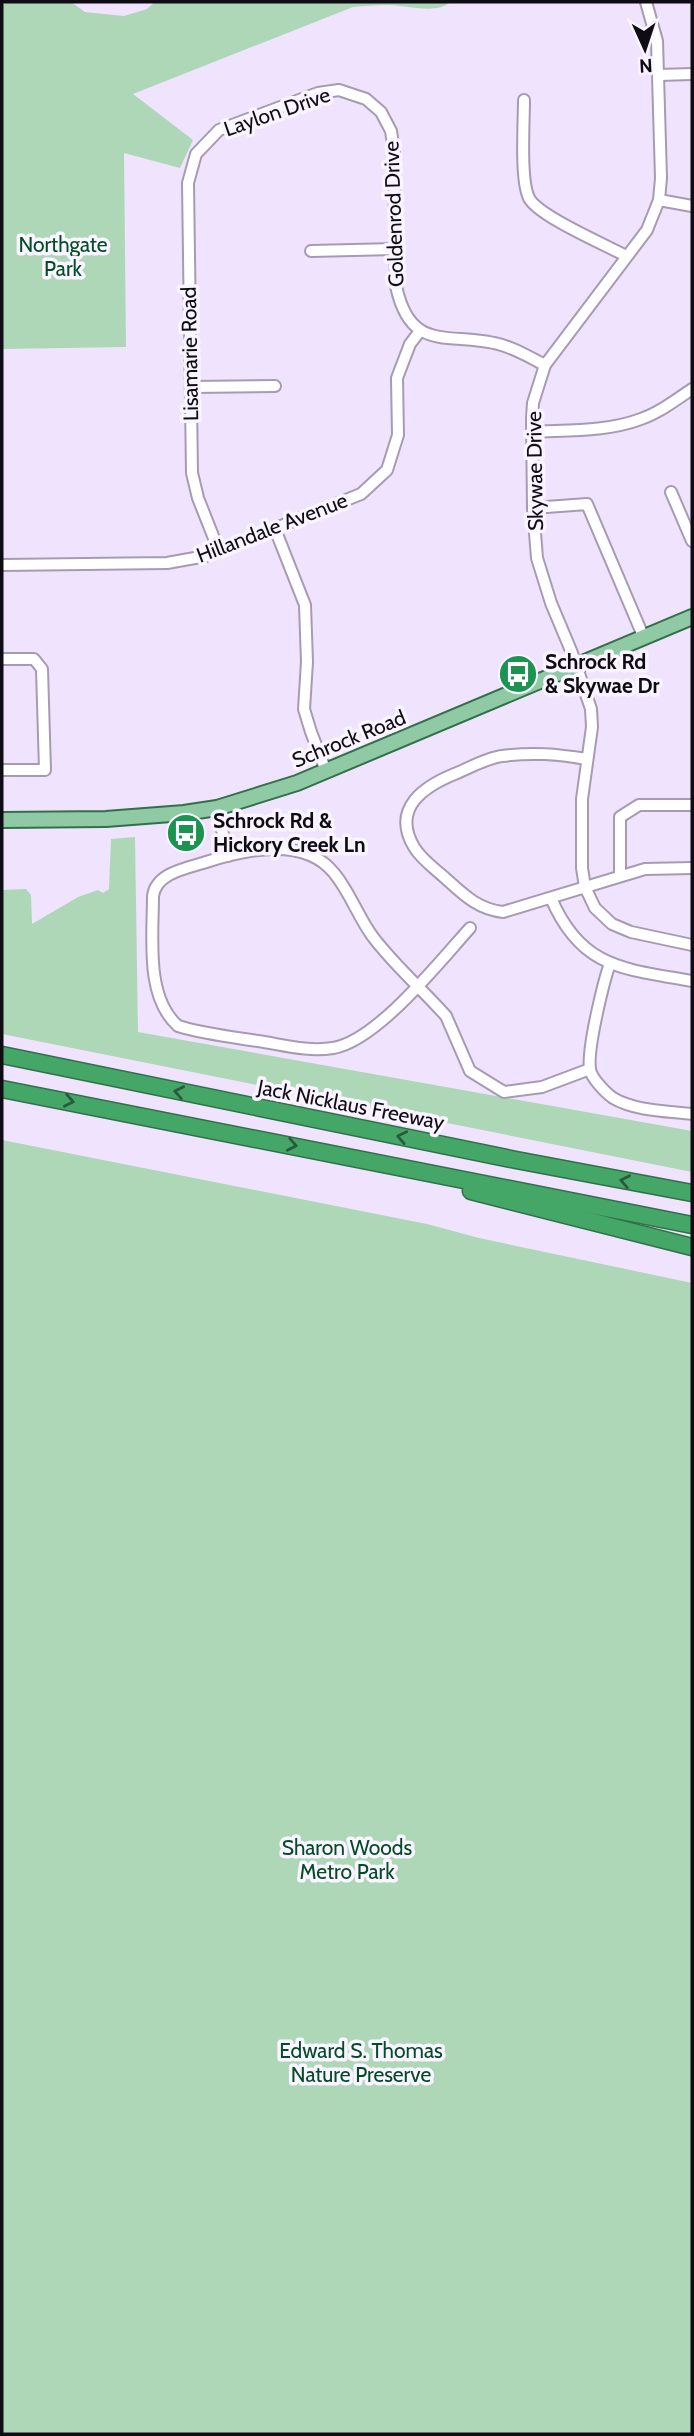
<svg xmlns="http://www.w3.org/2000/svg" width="694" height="2436" font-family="Cabin,sans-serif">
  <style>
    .green { fill: #aed7b8 }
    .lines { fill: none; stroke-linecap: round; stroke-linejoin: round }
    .minor-casing { stroke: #a79bb4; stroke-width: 14 }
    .major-casing { stroke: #32704a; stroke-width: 18 }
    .highway-casing { stroke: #32704a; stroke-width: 19 }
    .minor { stroke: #fff; stroke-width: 10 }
    .major { stroke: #8fcaa4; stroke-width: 14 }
    .highway { stroke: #44a667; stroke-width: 16 }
    .oneway { stroke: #2a593e }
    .labels { text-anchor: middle; stroke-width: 7; stroke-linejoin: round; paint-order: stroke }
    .street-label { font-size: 21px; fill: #100c14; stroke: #f9f4ff }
    .park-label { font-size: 21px; fill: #034c25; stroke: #f9f4ff }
    .poi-label { font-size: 21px; font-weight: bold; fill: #100c14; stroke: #f9f4ff; text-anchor: start }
  </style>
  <rect width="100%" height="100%" fill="#f0e3fe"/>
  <g class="green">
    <path d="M2,2H71L85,12L124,16L147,9L155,2H450C437,15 405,5 388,5C376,5 365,6 353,7L133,94L193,140L180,168L124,153L126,347L2,349Z"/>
    <polygon points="135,837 138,1032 692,1131 692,1172 2,1034 2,890 26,889 31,895 32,924 78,897 98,890 103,893 109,889 111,839"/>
    <polygon points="2,1140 427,1224 479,1238 692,1283 692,2434 2,2434"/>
  </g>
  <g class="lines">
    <g class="minor-casing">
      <g id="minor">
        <polyline points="646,2 657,41 661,178 659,200 647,230 545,365 533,403 532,418 533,508 537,558 551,603 572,653 591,709 592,727 582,799 582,868 585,887 595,908 612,924 631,932 692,945"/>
        <polyline points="659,75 692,74"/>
        <path d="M524,100C524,123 520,180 529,198C538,216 606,245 626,256"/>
        <polyline points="659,200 692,206"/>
        <polyline points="311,251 395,249"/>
        <polyline points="191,387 275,386"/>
        <path d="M532,432C568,430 606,432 641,419C660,412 676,400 692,389"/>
        <polyline points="671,492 692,541"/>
        <polyline points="533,508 587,504 644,638"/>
        <polyline points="275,529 305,605 307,662 304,709 311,732 326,771"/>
        <path d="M219,551L198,498L192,473L188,183L196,154L219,130L318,93L339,90L366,99L381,112L391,131L394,151L396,286C410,351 445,333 494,343C511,346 529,357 545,365"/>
        <polyline points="2,565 167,563 206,556 361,494 387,470 398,435 397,378 410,344 420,331"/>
        <polyline points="2,659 34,659 42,669 45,770 2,770"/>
        <path d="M587,759C556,754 534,752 502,756C487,758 471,767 457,773C424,786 391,808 414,847C421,859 434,868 444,877C463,894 477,909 503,912L645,869L692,868"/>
        <polyline points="217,808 228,856"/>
        <polyline points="620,875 620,817 639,805 692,805"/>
        <path d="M551,898C581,969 625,969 692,981"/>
        <path d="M470,928C440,961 377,1041 333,1048C308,1052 284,1045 258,1041C232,1037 204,1034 178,1026C145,997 153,937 153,896C156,874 183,869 203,863C242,850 304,835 334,873C350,892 358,917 373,937C395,966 422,989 446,1016L470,1071L504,1092L542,1087L590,1069"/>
        <path d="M610,963C603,984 587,1049 590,1069C591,1078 606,1093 613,1098C635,1111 667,1111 692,1114"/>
      </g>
    </g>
    <g class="major-casing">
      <polyline id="major" points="2,820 106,819 184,813 217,808 297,783 692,617"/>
    </g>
    <g class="highway-casing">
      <g id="highway">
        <polyline points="2,1055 516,1160 692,1193"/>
        <polyline points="2,1089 692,1225"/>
        <polyline points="471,1191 692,1247"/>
      </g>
    </g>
    <use href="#minor" class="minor"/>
    <use href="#major" class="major"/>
    <use href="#highway" class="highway"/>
  </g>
  <defs><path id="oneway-chevron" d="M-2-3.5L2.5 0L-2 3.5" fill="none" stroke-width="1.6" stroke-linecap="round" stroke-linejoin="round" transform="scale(1.75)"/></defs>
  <g class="oneway">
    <use href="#oneway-chevron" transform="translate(179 1092) rotate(-169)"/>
    <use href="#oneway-chevron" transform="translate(69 1101) rotate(11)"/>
    <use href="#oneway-chevron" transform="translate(402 1137) rotate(-168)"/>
    <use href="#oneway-chevron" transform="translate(292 1145) rotate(11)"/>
    <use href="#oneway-chevron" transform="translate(625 1181) rotate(-169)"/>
  </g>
  <defs>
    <g id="bus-disc" transform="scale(2.0125)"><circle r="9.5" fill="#1b9451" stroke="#f9f4ff"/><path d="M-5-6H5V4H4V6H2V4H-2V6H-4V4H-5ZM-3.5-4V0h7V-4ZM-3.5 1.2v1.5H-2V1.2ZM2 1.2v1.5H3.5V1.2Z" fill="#fff"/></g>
  </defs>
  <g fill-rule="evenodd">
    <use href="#bus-disc" x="518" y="674"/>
    <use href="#bus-disc" x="186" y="833"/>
  </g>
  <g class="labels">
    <g class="street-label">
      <text transform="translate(277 112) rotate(-19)" y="7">Laylon Drive</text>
      <text transform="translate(394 214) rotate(-92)" y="7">Goldenrod Drive</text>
      <text transform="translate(190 354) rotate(-91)" y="7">Lisamarie Road</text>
      <text transform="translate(535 471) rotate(-91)" y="7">Skywae Drive</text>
      <text transform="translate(272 528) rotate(-21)" y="7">Hillandale Avenue</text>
      <text transform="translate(349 739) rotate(-22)" y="7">Schrock Road</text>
      <text transform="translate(351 1105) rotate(11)" y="7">Jack Nicklaus Freeway</text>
    </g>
    <g class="park-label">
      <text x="63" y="252">Northgate<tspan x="63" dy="24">Park</tspan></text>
      <text x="347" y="1855">Sharon Woods<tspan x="347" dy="24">Metro Park</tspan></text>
      <text x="361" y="2058">Edward S. Thomas<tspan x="361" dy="24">Nature Preserve</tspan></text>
    </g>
    <g class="poi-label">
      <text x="545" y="669">Schrock Rd<tspan x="545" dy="24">&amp; Skywae Dr</tspan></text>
      <text x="213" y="828">Schrock Rd &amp;<tspan x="213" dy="24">Hickory Creek Ln</tspan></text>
    </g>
  </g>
  <rect width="694" height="2436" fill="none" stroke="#100c14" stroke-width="7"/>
  <g transform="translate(645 49) rotate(177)" stroke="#f9f4ff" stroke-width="5" paint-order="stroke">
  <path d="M0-5L12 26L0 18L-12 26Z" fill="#100c14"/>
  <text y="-10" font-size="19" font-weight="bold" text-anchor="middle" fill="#100c14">N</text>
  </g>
</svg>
